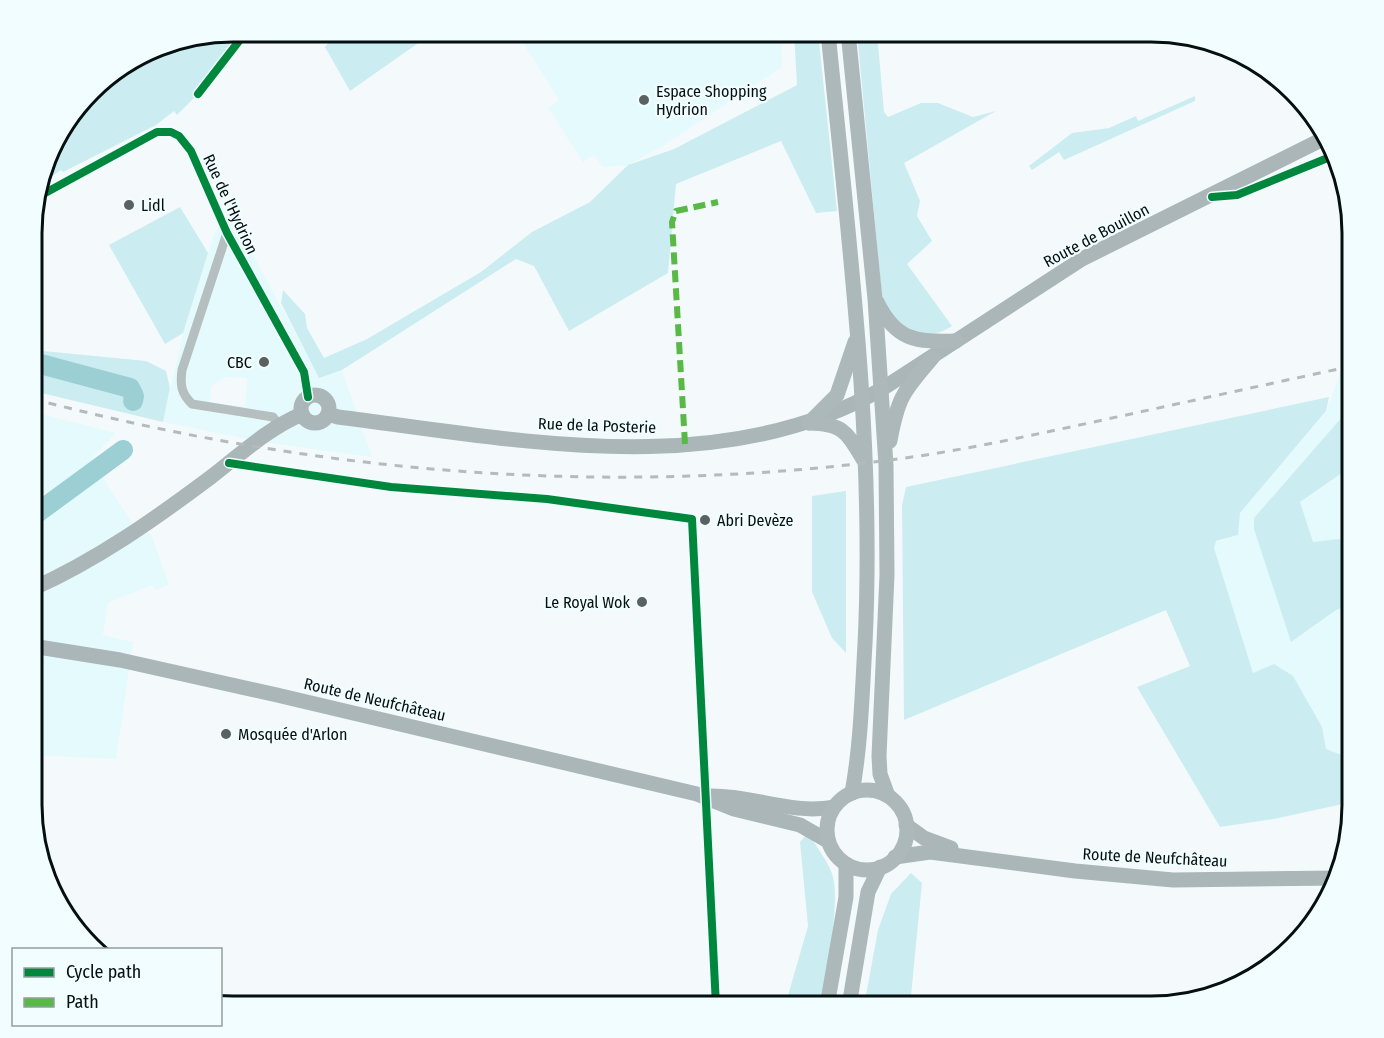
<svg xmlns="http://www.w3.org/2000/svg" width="1384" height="1038" font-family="'Fira Sans Condensed',sans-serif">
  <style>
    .built { fill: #e5fafc; fill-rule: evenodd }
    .green { fill: #cbedf1 }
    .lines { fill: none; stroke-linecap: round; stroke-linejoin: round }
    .river { stroke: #9ccfd4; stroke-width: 20 }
    .minor { stroke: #b5bfc0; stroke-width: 9 }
    .primary { stroke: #aab6b8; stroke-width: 15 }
    .trunk { stroke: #acb8ba; stroke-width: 15 }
    .rail { stroke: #b4bbbb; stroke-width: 3; stroke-dasharray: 8 8; stroke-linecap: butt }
    .quiet { stroke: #58b947; stroke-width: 6; stroke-dasharray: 12 6; stroke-linecap: butt }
    .cycleway-casing { stroke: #f1fdfe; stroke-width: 11 }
    .cycleway { stroke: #00873e; stroke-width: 8 }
    .poi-dot { fill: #596162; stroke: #f1fdfe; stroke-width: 2 }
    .labels { text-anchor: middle; stroke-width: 4.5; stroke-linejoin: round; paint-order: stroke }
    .poi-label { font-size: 16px; fill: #050f10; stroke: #f1fdfe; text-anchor: start }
    .street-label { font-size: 16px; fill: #050f10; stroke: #f1fdfe }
    .rim { fill: none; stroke: #050f10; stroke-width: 3 }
  </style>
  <rect width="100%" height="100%" fill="#f4fafb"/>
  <g class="built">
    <polygon points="516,32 781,32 782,67 660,148 628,165 603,167 594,155 583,162 548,108 559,100"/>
    <path d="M231,214L319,377L342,370L372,457L256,441L163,422L183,333L215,231ZM226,377L247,378L245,407L210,402L211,386Z"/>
    <polygon points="1352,357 1352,759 1326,749 1322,727 1253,673 1213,548 1216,542 1238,535 1240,513 1326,412 1345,359"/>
    <polygon points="33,412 116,433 91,459 134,526 151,534 169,585 156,590 152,585 108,603 103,635 133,642 116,759 32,755"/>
  </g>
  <g class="green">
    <polygon points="233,32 246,32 198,94 177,115 174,111 156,125 63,172 61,170 41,184 58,132 100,81 168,42"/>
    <polygon points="337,32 434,32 350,91 325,47"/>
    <polygon points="794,32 818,32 837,211 816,213 781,141 676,184 668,273 569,331 534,266 516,259 342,370 319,378 281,303 283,290 305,314 307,328 324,358 367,339 481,272 532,232 590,202 628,165 674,149 797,85"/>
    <path d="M857,32H877L884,112L888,117L921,103H938L973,117L996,111L904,163L920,201L917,216L932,241L907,264L952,326C933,339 919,333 899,327L882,299Z"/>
    <polygon points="1195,96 1195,101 1064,160 1059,152 1032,170 1029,166 1072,133 1109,128 1136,116 1138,121"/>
    <polygon points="180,207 208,253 183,333 165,344 109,245"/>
    <polygon points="33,350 146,361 166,371 170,388 163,422 33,391"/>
    <polygon points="1329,397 1326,411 1240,513 1238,535 1216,541 1214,548 1253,673 1274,664 1293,676 1322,727 1326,749 1352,759 1352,802 1274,819 1220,827 1137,687 1190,666 1166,610 904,720 902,505 906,487"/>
    <polygon points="1352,413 1352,466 1300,502 1313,542 1339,539 1352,553 1352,604 1336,610 1291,642 1254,529 1254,518 1343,416"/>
    <polygon points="846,491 846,653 832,638 812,592 812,496"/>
    <path d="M805,836L811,838C818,849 826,859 831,871C843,898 825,976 820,1006H785L808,926L800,842Z"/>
    <polygon points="911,873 922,883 910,1006 864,1006 878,930 891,894"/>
  </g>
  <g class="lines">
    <g class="river">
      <polyline points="33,362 130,388 134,396 133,401"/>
      <polyline points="33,516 123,450"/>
    </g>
    <g class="minor">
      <polyline points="1215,196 1237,195 1335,155"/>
      <polyline points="36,198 157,132 171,132 179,136 191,151 227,233 304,372 308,397"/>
      <path d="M227,233L182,370C180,385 181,393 192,404L273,417L279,425"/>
    </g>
    <g class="primary">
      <circle cx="315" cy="409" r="14"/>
      <path d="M328,414L338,417C515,439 718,483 882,389L1082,259L1327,137"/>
      <path d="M32,589C97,560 155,519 211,477C241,454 267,429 302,414"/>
      <polyline points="32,646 120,660 277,695 697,794 734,809 800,825 828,841"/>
      <path d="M710,796C753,795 791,815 834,807"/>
      <polyline points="906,825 924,838 951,848"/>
      <polyline points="895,857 930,852 1075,871 1173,880 1338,878"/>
    </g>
    <g class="trunk">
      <path d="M828,32C848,235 875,440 865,644C862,694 861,744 852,793"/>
      <polyline points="848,32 875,299 886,465 887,575 879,756 880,774 888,796"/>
      <path d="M877,302C896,341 916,342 956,341"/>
      <polyline points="809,423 837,395 855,342"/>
      <path d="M809,423C843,424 846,431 863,459"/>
      <path d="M890,441C898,396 904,391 933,357"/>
      <circle cx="867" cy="830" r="40"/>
      <polyline points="827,1006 846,897 846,864"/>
      <polyline points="849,1006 868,892 880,867"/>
    </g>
    <path class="rail" d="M33,399C320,474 610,498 905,458C971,449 1037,434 1103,420C1186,402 1269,384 1352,366"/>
    <polyline class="quiet" points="685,444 672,222 676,211 718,202"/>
    <g class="cycleway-casing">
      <g id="cycleway">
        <polyline points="198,94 246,32"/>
        <polyline points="1212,197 1237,195 1335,155"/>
        <polyline points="36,198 157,132 171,132 179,136 191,151 227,233 304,372 308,397"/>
        <polyline points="229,463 391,487 547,499 692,519 716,1006"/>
      </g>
    </g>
    <use href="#cycleway" class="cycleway"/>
  </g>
  <g class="poi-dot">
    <circle cx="644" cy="100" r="6"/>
    <circle cx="129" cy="205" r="6"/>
    <circle cx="264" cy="362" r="6"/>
    <circle cx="705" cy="520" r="6"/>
    <circle cx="642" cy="602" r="6"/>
    <circle cx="226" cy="734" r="6"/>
  </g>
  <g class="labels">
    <g class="poi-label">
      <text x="656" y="97">Espace Shopping<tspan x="656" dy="18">Hydrion</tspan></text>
      <text x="141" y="211">Lidl</text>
      <text x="252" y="368" text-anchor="end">CBC</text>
      <text x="717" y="526">Abri Devèze</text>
      <text x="630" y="608" text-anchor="end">Le Royal Wok</text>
      <text x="238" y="740">Mosquée d'Arlon</text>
    </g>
    <g class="street-label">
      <text transform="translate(231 204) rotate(65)" y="6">Rue de l'Hydrion</text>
      <text transform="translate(1096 235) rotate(-28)" y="6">Route de Bouillon</text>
      <text transform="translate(597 425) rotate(2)" y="6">Rue de la Posterie</text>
      <text transform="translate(375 699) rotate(13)" y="6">Route de Neufchâteau</text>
      <text transform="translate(1155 857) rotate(3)" y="6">Route de Neufchâteau</text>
    </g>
  </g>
  <path d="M0 0H1384V1038H0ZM233 42H1151A191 191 0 0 1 1342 233V805A191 191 0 0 1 1151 996H233A191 191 0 0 1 42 805V233A191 191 0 0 1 233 42Z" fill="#f1fdfe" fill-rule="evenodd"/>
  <path class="rim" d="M233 42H1151A191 191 0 0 1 1342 233V805A191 191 0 0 1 1151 996H233A191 191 0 0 1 42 805V233A191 191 0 0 1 233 42Z"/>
  <rect x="12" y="948" width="210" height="78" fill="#f1fdfe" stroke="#939e9f" stroke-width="1.5"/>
  <rect x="24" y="968" width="30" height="9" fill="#00873e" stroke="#939e9f" stroke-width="1.5"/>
  <text x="66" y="978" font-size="18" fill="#050f10">Cycle path</text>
  <rect x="24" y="998" width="30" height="9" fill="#58b947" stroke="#939e9f" stroke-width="1.5"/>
  <text x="66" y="1008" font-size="18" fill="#050f10">Path</text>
</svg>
